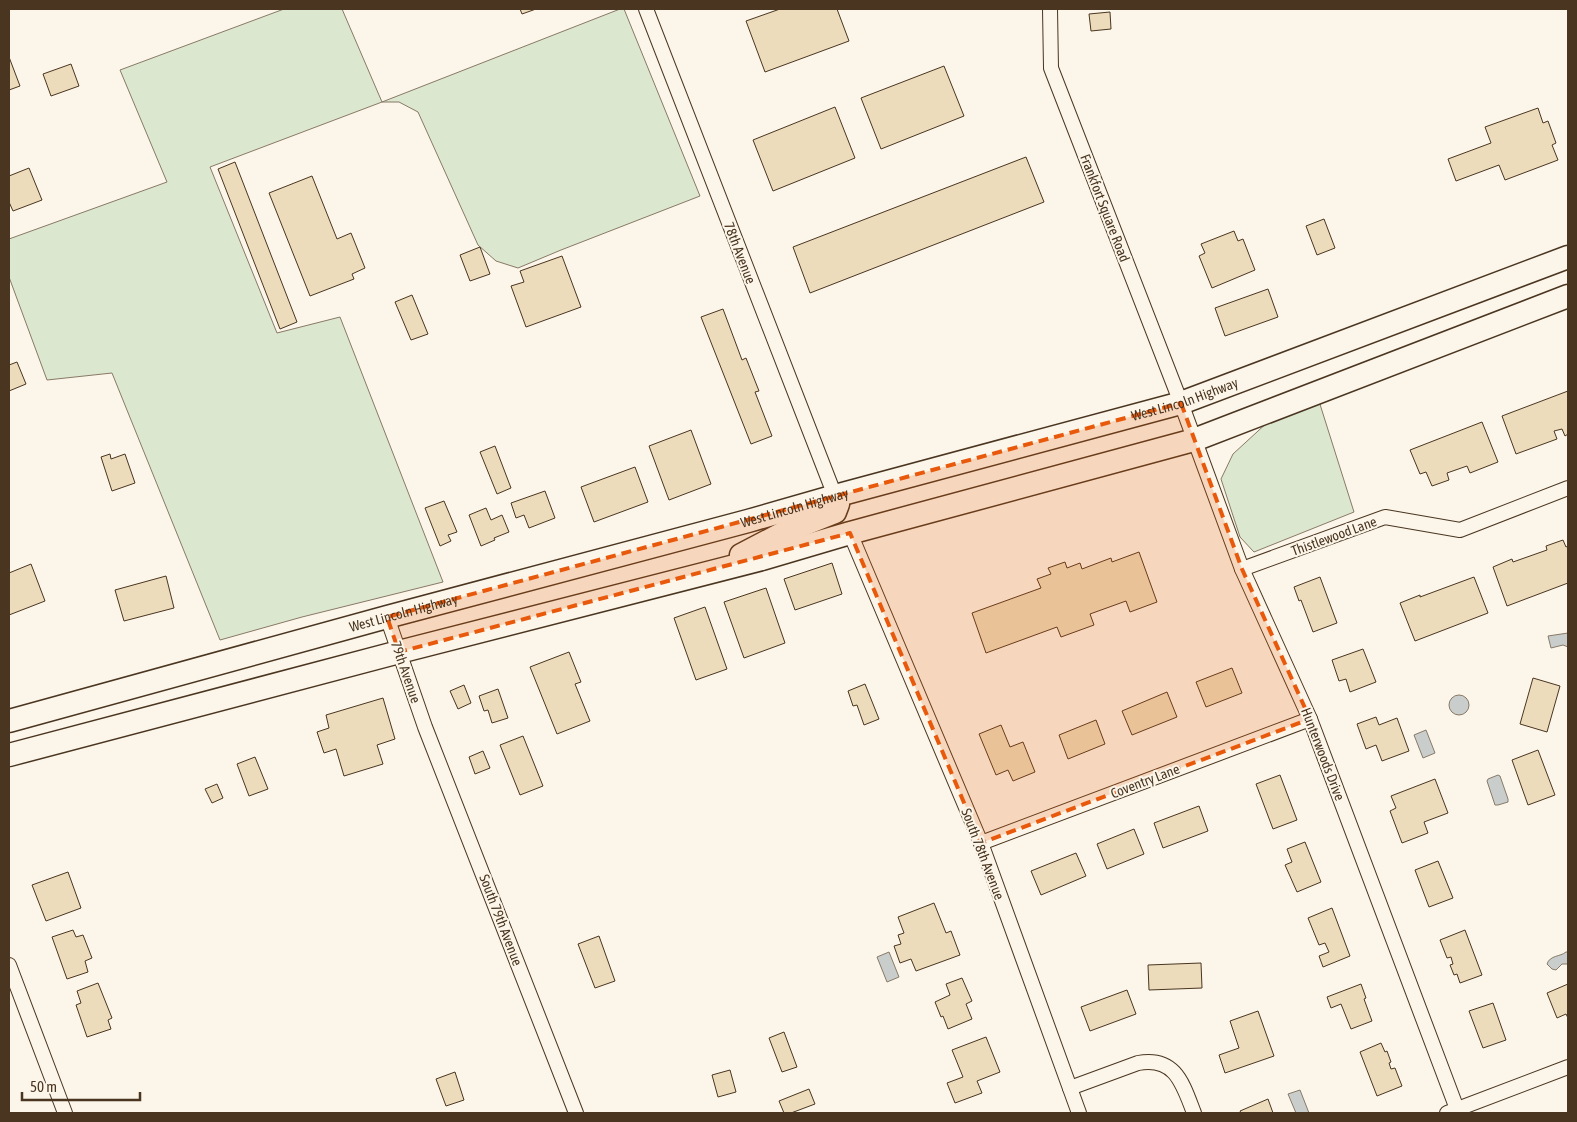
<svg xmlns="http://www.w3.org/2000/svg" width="1577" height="1122" font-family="'Asap Condensed',sans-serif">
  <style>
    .green { fill: #dce7d0; stroke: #887966 }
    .water { fill: #c9cecd; stroke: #887966 }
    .building { fill: #ecdcbc; stroke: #4a3520 }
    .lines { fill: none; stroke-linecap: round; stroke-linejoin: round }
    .minor-casing { stroke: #4a3520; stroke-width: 16 }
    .primary-casing { stroke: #4a3520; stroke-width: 25 }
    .minor { stroke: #fbf6e9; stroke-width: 14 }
    .primary { stroke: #fbf6e9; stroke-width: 22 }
    .marked { fill: #e8590c; fill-opacity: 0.2; stroke: #e8590c; stroke-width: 4; stroke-dasharray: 10 6; stroke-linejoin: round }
    .labels { text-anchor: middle; stroke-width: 4; stroke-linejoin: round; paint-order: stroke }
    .street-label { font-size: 14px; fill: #4a3520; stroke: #fbf6e9 }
  </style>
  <rect width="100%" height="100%" fill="#fbf6e9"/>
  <g class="green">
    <polygon points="284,9 342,9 382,102 620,9 624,9 700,196 561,250 518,268 496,261 478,245 418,112 399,102 382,102 210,167 277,333 340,317 443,582 302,617 220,640 112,373 47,380 9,277 9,239 167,182 120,70"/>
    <polygon points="1318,398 1354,512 1254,552 1240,537 1221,479 1233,454 1270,420"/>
  </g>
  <g class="water">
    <polygon points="1568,633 1568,647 1563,645 1551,648 1548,636"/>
    <circle cx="1459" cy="705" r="10"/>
    <polygon points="1426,730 1435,753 1423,758 1414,735"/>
    <polygon points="1498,775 1500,776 1508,799 1508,802 1498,805 1495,805 1487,781 1488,779"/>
    <polygon points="889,952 899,977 887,982 877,957"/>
    <path d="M1566,952H1568V964H1562L1556,970L1552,969L1547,964C1550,955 1560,957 1566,952Z"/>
    <polygon points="1300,1090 1309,1113 1296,1113 1288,1094"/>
  </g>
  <g class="building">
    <polygon points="520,9 536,9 522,14"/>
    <polygon points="780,9 837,9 849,41 765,72 746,21"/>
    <polygon points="1110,12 1111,29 1091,31 1089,14"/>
    <polygon points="9,57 20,86 9,90"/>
    <polygon points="71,64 79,86 51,96 43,74"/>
    <polygon points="944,66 964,116 881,149 861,98"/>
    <polygon points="835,107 855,158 773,191 753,140"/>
    <polygon points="1538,108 1543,123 1548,121 1556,143 1552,145 1558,160 1505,180 1499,165 1456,181 1448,159 1491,143 1485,127"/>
    <polygon points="1026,157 1044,202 810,293 793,247"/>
    <polygon points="235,162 297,322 280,329 218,169"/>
    <polygon points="29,168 42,200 13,211 9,202 9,176"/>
    <polygon points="312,176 337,239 351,233 365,268 352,274 354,279 310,296 269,193"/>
    <polygon points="1324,219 1335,248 1317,255 1306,226"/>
    <polygon points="1234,231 1238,241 1243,239 1255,270 1212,288 1199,256 1205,253 1201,244"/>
    <polygon points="480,247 490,274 470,281 460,255"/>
    <polygon points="562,256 581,307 526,327 511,286 524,282 520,271"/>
    <polygon points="1268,289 1278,317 1225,336 1215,308"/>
    <polygon points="412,295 428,334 411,340 395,302"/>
    <polygon points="723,309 742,360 746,358 759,391 755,392 772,436 751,444 701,317"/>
    <polygon points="17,362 26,384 9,391 9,365"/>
    <polygon points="1568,391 1568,434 1565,436 1562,429 1554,431 1557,439 1516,454 1502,416"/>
    <polygon points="1482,422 1498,462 1470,473 1467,466 1447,473 1449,480 1432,486 1426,472 1420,474 1410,450"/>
    <polygon points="691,430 711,484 669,500 649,446"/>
    <polygon points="495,446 511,488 497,494 480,452"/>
    <polygon points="110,454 111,459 125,454 135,483 112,491 101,457"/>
    <polygon points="635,467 648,502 594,522 581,487"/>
    <polygon points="545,491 555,518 529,528 524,515 516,518 511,503"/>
    <polygon points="444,501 457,532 448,535 451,541 440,546 425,508"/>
    <polygon points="486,508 491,520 502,515 509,532 494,538 495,540 481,546 469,515"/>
    <polygon points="1563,540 1566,547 1568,546 1568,583 1507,606 1493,567 1512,559 1513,562 1547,550 1546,546"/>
    <polygon points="1139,552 1157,602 1130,612 1126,601 1090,614 1094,625 1061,637 1057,627 986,653 972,613 1041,588 1037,579 1051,574 1048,568 1065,562 1067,568 1080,563 1082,569 1111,558 1112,562"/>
    <polygon points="832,563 842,594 795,610 784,579"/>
    <polygon points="31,564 45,601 9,615 9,573"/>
    <polygon points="166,576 174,608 124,621 115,590"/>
    <polygon points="1320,577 1337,623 1313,632 1301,600 1299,601 1294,587"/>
    <polygon points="1474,577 1488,613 1415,641 1400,603 1420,595 1420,597"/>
    <polygon points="766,588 785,643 744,658 724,602"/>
    <polygon points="705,607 727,669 696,680 674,618"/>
    <polygon points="1363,649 1376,682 1350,692 1346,679 1339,681 1332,660"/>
    <polygon points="569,652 581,682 575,684 590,721 557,734 530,667"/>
    <polygon points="1232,668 1242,693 1206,707 1196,682"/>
    <polygon points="1533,678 1560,686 1547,732 1520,724"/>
    <polygon points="865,684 879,719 864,725 857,705 853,706 848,691"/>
    <polygon points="464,685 471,703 458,709 450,691"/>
    <polygon points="498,689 508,718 492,723 488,710 484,711 479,696"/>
    <polygon points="1167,692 1177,717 1132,735 1122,711"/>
    <polygon points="383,698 395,739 377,745 383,764 344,776 336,749 324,753 317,732 329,728 326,715"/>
    <polygon points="1376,717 1379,725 1397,718 1409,751 1382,761 1376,745 1366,749 1357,724"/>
    <polygon points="1096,720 1105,744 1068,759 1059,735"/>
    <polygon points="1001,725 1010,747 1023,742 1035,772 1013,781 1008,770 996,775 979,734"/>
    <polygon points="523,736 543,786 520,795 500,745"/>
    <polygon points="1538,750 1555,795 1528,805 1512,760"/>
    <polygon points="483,751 490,768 475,774 469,757"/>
    <polygon points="255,757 268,789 249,796 237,764"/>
    <polygon points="1280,775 1297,820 1273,829 1256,784"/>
    <polygon points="1435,779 1448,813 1424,822 1428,833 1402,843 1390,811 1396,808 1391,796"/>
    <polygon points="217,784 223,798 212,803 205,789"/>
    <polygon points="1199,806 1208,831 1163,848 1154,823"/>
    <polygon points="1134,829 1144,854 1107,869 1097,844"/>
    <polygon points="1305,842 1321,882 1297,892 1285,865 1292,862 1287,849"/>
    <polygon points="1076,853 1086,876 1041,895 1031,871"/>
    <polygon points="1438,861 1453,898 1429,907 1415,870"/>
    <polygon points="68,872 81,908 46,921 32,885"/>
    <polygon points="934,903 946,933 951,931 960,955 916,971 911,959 900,963 894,946 901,944 898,935 904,933 898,917"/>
    <polygon points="1332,908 1350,956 1323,967 1319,956 1329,952 1325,943 1319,945 1308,918"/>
    <polygon points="73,930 76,937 83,935 92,958 85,961 88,972 67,979 52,937"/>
    <polygon points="1465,930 1482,975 1460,983 1457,974 1454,975 1450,965 1453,964 1451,957 1447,958 1440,940"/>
    <polygon points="599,936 615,981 595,988 578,944"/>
    <polygon points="1201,963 1202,988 1149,990 1148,965"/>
    <polygon points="962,978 972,1001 966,1004 972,1019 948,1029 943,1016 941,1017 935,1002 950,995 946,984"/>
    <polygon points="98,983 112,1018 108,1020 111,1029 87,1037 76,1005 81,1003 77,991"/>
    <polygon points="1361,984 1366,998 1364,999 1372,1021 1351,1029 1341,1004 1331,1008 1327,997"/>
    <polygon points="1568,984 1568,1018 1566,1014 1557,1018 1547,993"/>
    <polygon points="1127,990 1136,1014 1090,1031 1081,1007"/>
    <polygon points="1493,1003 1506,1040 1483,1048 1469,1011"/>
    <polygon points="1258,1011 1274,1056 1225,1073 1219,1055 1239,1048 1230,1021"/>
    <polygon points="784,1032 797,1067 782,1072 769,1038"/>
    <polygon points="986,1037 1000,1072 977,1081 982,1093 955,1103 947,1083 963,1077 952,1050"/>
    <polygon points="1381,1043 1385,1052 1387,1051 1391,1062 1389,1063 1391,1069 1395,1068 1402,1086 1377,1096 1360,1052"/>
    <polygon points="730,1070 736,1092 718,1097 712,1075"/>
    <polygon points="455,1072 464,1100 446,1106 436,1079"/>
    <polygon points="809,1089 815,1104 791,1113 784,1113 779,1101"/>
    <polygon points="1268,1099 1273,1113 1241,1113 1240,1111"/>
  </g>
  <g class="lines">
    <g class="minor-casing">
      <g id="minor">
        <polyline points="646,9 835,496"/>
        <polyline points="1050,9 1051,68 1181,403 1242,569 1310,719 1457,1109"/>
        <polyline points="850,533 981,843 1079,1113"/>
        <polyline points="1242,569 1385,517 1460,530 1568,488"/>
        <polyline points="387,617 425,727 576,1113"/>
        <polyline points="981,843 1310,719"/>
        <polyline points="9,965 65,1113"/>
        <path d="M1070,1088L1138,1063C1176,1056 1183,1085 1194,1113"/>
        <polyline points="1447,1113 1568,1067"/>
      </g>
    </g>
    <g class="primary-casing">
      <g id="primary">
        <polyline points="741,555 787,531 835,512 838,504 835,496"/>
        <path id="s1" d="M9,721L387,617L748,521L835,496L1181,403L1568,257"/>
        <polyline points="9,755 399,652 762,559 850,533 1194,440 1568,296"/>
      </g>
    </g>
    <use href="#minor" class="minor"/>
    <use href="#primary" class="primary"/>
  </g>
  <path class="marked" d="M1181,403L1242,569L1310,719L981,843L850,533L399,652L387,617Z"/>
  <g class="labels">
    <g class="street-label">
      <text transform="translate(1105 208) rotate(69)" y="5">Frankfort Square Road</text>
      <text transform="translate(740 253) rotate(69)" y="5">78th Avenue</text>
      <text dy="5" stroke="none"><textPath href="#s1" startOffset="1219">West Lincoln Highway</textPath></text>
      <text dy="5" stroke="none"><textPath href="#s1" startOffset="814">West Lincoln Highway</textPath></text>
      <text transform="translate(1334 536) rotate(-20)" y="5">Thistlewood Lane</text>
      <text dy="5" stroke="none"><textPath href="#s1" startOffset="409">West Lincoln Highway</textPath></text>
      <text transform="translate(406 672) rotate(71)" y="5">79th Avenue</text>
      <text transform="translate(1323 754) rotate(69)" y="5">Hunterwoods Drive</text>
      <text transform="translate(1145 781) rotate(-21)" y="5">Coventry Lane</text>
      <text transform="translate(983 854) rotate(69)" y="5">South 78th Avenue</text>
      <text transform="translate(501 920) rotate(69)" y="5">South 79th Avenue</text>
    </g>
  </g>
  <rect width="1577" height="1122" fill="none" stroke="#4a3520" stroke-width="20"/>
  <path d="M22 1092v8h118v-8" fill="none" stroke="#4a3520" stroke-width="2.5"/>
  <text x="30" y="1092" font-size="15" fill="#4a3520" stroke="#fbf6e9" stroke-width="4" paint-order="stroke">50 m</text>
</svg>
